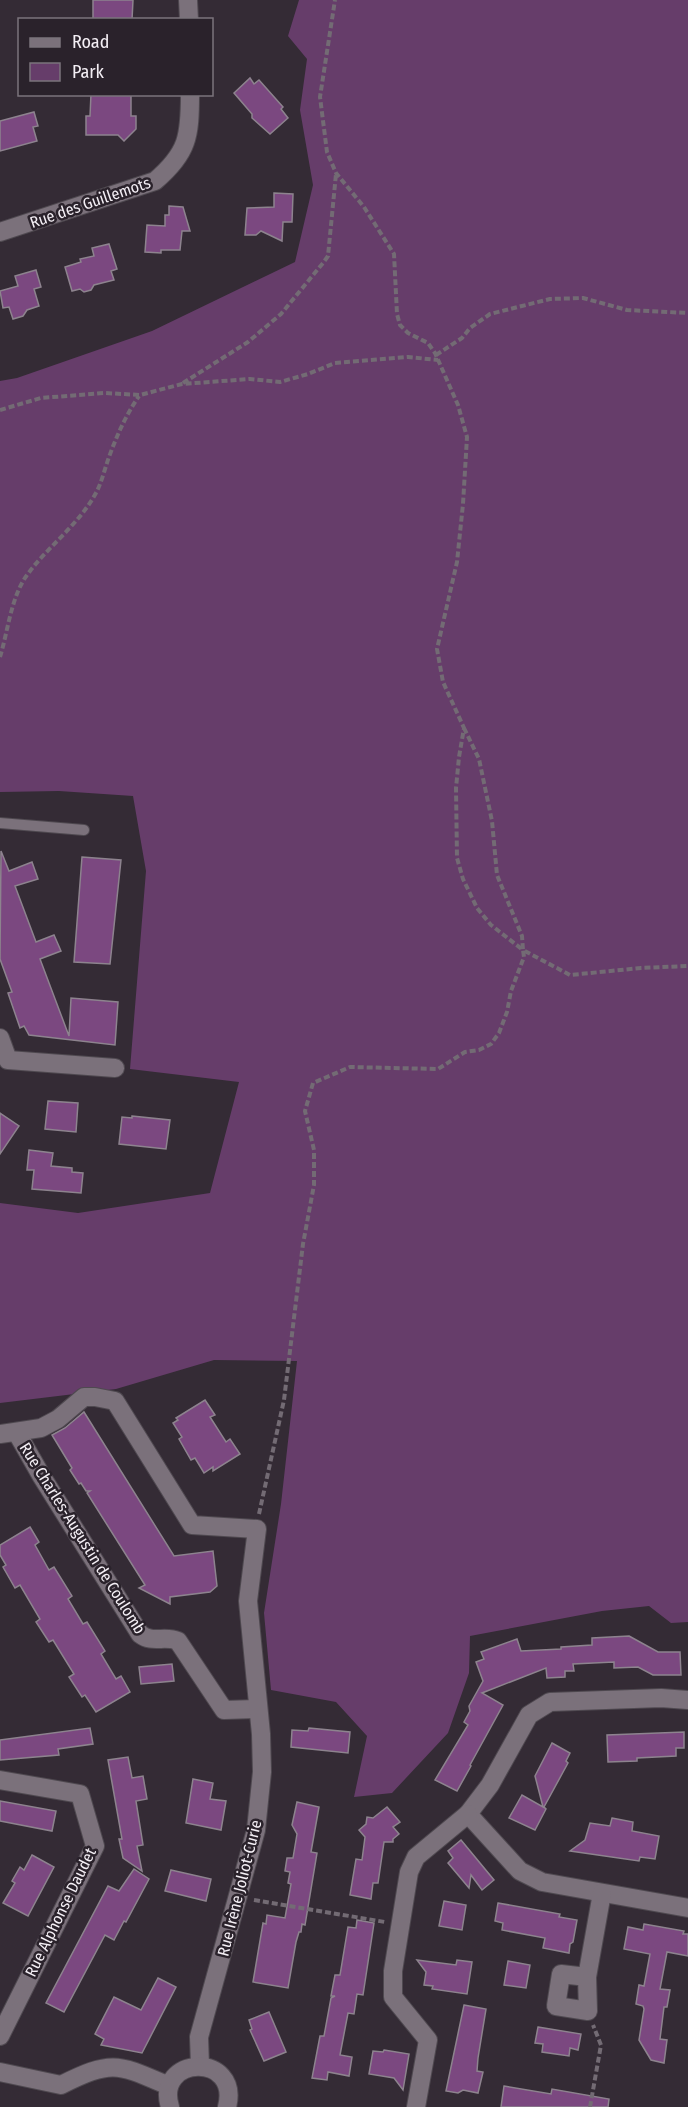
<svg xmlns="http://www.w3.org/2000/svg" width="688" height="2107" font-family="'Fira Sans Condensed',sans-serif">
  <style>
    .green { fill: #663d6a }
    .building { fill: #7b4880; stroke: #8d838e; stroke-width: 1.5 }
    .lines { fill: none; stroke-linecap: round; stroke-linejoin: round }
    .lane-casing { stroke: #4f4950; stroke-width: 12 }
    .street-casing { stroke: #4f4950; stroke-width: 20 }
    .path { stroke: #736b74; stroke-width: 4; stroke-dasharray: 6 3; stroke-linecap: butt }
    .lane { stroke: #7b717b; stroke-width: 10 }
    .street { stroke: #7b717b; stroke-width: 18 }
    .labels { text-anchor: middle; stroke-width: 5; stroke-linejoin: round; paint-order: stroke }
    .street-label { font-size: 16px; fill: #f4eff5; stroke: #2a222b }
  </style>
  <rect width="100%" height="100%" fill="#342b35"/>
  <polygon class="green" points="299,0 688,0 688,1622 671,1623 649,1606 602,1611 470,1636 469,1673 448,1733 392,1793 354,1797 367,1736 336,1702 271,1690 264,1613 281,1504 297,1361 214,1360 116,1389 0,1403 0,1203 78,1213 210,1193 239,1082 130,1069 146,871 133,796 59,791 0,792 0,381 17,378 152,331 295,262 313,185 300,110 307,59 288,36"/>
  <g class="building">
    <polygon points="93,0 133,0 132,20 93,20"/>
    <polygon points="250,78 254,84 259,80 283,107 281,109 288,118 270,134 252,118 252,114 234,93"/>
    <polygon points="91,94 131,94 131,116 136,116 136,129 124,141 118,135 86,135 86,116 90,116"/>
    <polygon points="34,112 38,126 33,127 37,141 0,151 0,121"/>
    <polygon points="274,193 293,194 292,222 283,222 282,241 261,231 256,235 245,235 247,208 274,207"/>
    <polygon points="169,206 183,207 190,231 182,231 180,250 161,250 161,253 145,252 147,225 165,226 165,215 169,215"/>
    <polygon points="109,244 117,269 111,271 114,280 94,285 91,290 84,292 80,289 72,291 65,267 81,262 80,259 94,256 92,248"/>
    <polygon points="36,270 41,287 34,289 39,306 27,310 23,316 13,319 9,307 3,308 0,291 18,286 15,276"/>
    <polygon points="1,851 9,871 32,862 38,879 15,886 36,942 54,935 61,951 40,959 69,1036 71,998 118,1002 115,1045 29,1035 24,1026 20,1028 8,993 12,992 0,959"/>
    <polygon points="82,857 121,860 110,964 74,962"/>
    <polygon points="48,1101 78,1103 76,1132 45,1129"/>
    <polygon points="0,1113 19,1126 0,1154"/>
    <polygon points="132,1116 170,1120 166,1149 119,1144 122,1117 132,1118"/>
    <polygon points="29,1150 53,1153 51,1166 72,1168 72,1172 83,1173 81,1193 32,1189 34,1170 27,1170"/>
    <polygon points="205,1400 215,1415 210,1417 226,1442 230,1439 240,1454 213,1471 213,1467 204,1473 195,1458 191,1460 179,1439 182,1437 173,1423 178,1420 176,1418"/>
    <polygon points="84,1412 174,1556 213,1551 217,1586 210,1592 170,1597 170,1604 139,1588 145,1585 87,1493 90,1491 86,1491 81,1483 79,1484 70,1470 72,1468 52,1435 65,1428"/>
    <polygon points="30,1527 39,1542 35,1545 49,1570 54,1567 72,1596 68,1599 83,1624 87,1622 105,1651 101,1654 116,1679 121,1676 130,1692 96,1712 85,1695 82,1697 69,1677 74,1674 53,1640 49,1642 36,1622 40,1619 20,1585 15,1588 3,1567 6,1565 0,1555 0,1545"/>
    <polygon points="629,1636 658,1652 680,1652 681,1675 653,1675 638,1667 614,1668 614,1662 573,1664 574,1671 565,1671 565,1677 547,1678 546,1668 482,1693 503,1705 470,1765 471,1766 457,1791 435,1780 468,1725 464,1722 470,1711 469,1706 483,1681 476,1662 484,1659 481,1652 517,1639 521,1651 561,1649 561,1647 592,1645 592,1638"/>
    <polygon points="172,1664 174,1681 141,1684 139,1667"/>
    <polygon points="90,1728 93,1744 58,1749 59,1755 0,1760 0,1740"/>
    <polygon points="309,1728 350,1732 348,1753 291,1747 292,1730 308,1731"/>
    <polygon points="684,1732 684,1748 676,1748 676,1756 637,1758 637,1761 608,1762 607,1735"/>
    <polygon points="552,1743 570,1753 566,1761 568,1763 544,1807 546,1809 535,1830 509,1818 522,1795 543,1807 535,1776"/>
    <polygon points="128,1757 132,1778 143,1776 147,1799 136,1801 143,1845 137,1846 142,1871 123,1858 119,1839 122,1839 108,1760"/>
    <polygon points="193,1779 213,1783 210,1799 226,1801 221,1830 186,1823"/>
    <polygon points="0,1801 56,1811 52,1831 0,1821"/>
    <polygon points="297,1802 319,1807 311,1852 317,1853 305,1925 302,1924 301,1932 299,1932 296,1942 288,1988 253,1982 263,1923 266,1924 267,1915 285,1918 291,1884 288,1883 290,1872 285,1871 287,1858 293,1858 297,1834 292,1825"/>
    <polygon points="387,1807 400,1822 393,1827 399,1834 393,1839 393,1842 384,1842 378,1883 373,1883 371,1899 350,1895 356,1859 362,1860 365,1837 359,1830 366,1824 367,1817 373,1818"/>
    <polygon points="612,1818 633,1822 632,1831 659,1836 655,1859 640,1857 639,1861 570,1851 585,1840 590,1823 610,1826"/>
    <polygon points="461,1840 494,1880 482,1890 471,1875 469,1888 448,1863 453,1858 448,1851"/>
    <polygon points="32,1855 54,1867 28,1916 3,1903 15,1883 12,1881 20,1867 24,1870"/>
    <polygon points="134,1869 149,1879 126,1922 124,1921 114,1940 105,1935 64,2012 46,2003 108,1886 119,1891"/>
    <polygon points="171,1870 211,1879 206,1901 165,1891"/>
    <polygon points="444,1901 466,1905 462,1930 439,1926"/>
    <polygon points="498,1903 560,1914 559,1917 577,1920 573,1942 570,1944 569,1953 543,1948 545,1938 502,1930 503,1923 495,1921"/>
    <polygon points="357,1920 374,1923 363,1995 357,1994 354,2014 348,2013 340,2055 352,2057 349,2076 328,2072 327,2080 312,2078 320,2036 324,2036 331,1998 335,1996 331,1996 335,1975 340,1975 348,1927 356,1928"/>
    <polygon points="644,1924 684,1931 683,1934 688,1934 688,1956 667,1952 660,1989 670,1990 667,2007 664,2007 660,2039 667,2040 664,2063 651,2060 639,2040 644,2009 643,2006 636,2004 639,1985 644,1986 650,1954 624,1949 628,1927 643,1930"/>
    <polygon points="417,1960 456,1965 457,1960 472,1962 467,1994 432,1989 433,1986 424,1985 426,1972"/>
    <polygon points="508,1961 530,1965 526,1988 504,1985"/>
    <polygon points="158,1978 176,1987 142,2053 101,2045 104,2039 95,2034 114,1997 141,2010"/>
    <polygon points="464,2005 486,2009 478,2058 477,2071 483,2072 478,2093 463,2090 458,2093 446,2091"/>
    <polygon points="269,2012 286,2052 264,2061 250,2030 252,2029 249,2020"/>
    <polygon points="538,2027 581,2034 578,2050 570,2048 569,2056 542,2052 543,2044 535,2043"/>
    <polygon points="384,2050 409,2054 403,2090 394,2078 369,2074 373,2051 383,2052"/>
    <polygon points="504,2086 551,2094 552,2089 609,2099 608,2107 501,2107"/>
  </g>
  <g class="lines">
    <g class="lane-casing">
      <polyline id="lane" points="0,823 84,830"/>
    </g>
    <g class="street-casing">
      <g id="street">
        <polyline points="188,0 189,20"/>
        <path d="M0,232L155,181C188,153 190,136 190,94"/>
        <polyline points="0,1038 8,1060 115,1068"/>
        <path d="M17,1433L42,1477L140,1634C153,1644 164,1635 178,1641L224,1710L258,1709"/>
        <polyline points="0,1434 41,1428 58,1419 84,1397 95,1397 115,1401 192,1525 257,1529 248,1601 261,1734 262,1772 256,1830 199,2037 200,2066"/>
        <polyline points="688,1700 661,1698 550,1702 529,1715 490,1785 468,1814 520,1871 542,1882 688,1908"/>
        <polyline points="0,1780 80,1794 95,1846 0,2036"/>
        <polyline points="587,1977 561,1974 556,2006 588,2011 587,1977 602,1893"/>
        <path d="M0,2072L61,2085C113,2059 118,2064 169,2086"/>
        <path d="M170,2107C154,2055 241,2052 227,2107"/>
        <polyline points="416,2107 428,2040 393,1997 393,1971 409,1872 416,1857 468,1814"/>
      </g>
    </g>
    <g class="path">
      <polyline points="436,355 462,338 470,328 490,314 550,299 583,298 627,310 688,313"/>
      <polyline points="183,383 248,342 281,314 323,263 328,256 336,174"/>
      <polyline points="0,410 41,398 104,393 140,395 182,384 250,379 280,382 308,374 335,363 408,357 438,360"/>
      <path d="M0,657C8,631 11,597 27,575C48,546 80,524 97,491C102,481 105,468 109,457C117,435 126,415 139,396"/>
      <polyline points="464,728 479,759 492,821 497,875 522,936 523,950 570,975 641,968 688,966"/>
      <polyline points="259,1514 284,1400 303,1244 314,1185 314,1150 305,1111 313,1083 350,1067 438,1069 465,1052 479,1050 491,1044 499,1033 507,1012 511,991 524,957 523,950 491,925 477,908 463,879 457,858 456,788 459,757 464,728 443,682 437,649 457,562 463,504 467,437 458,405 435,353 428,343 408,333 400,325 397,314 394,254 364,207 336,173 327,152 320,97 335,0"/>
      <polyline points="254,1900 385,1922"/>
      <polyline points="590,2107 601,2045 593,2025"/>
    </g>
    <use href="#lane" class="lane"/>
    <use href="#street" class="street"/>
  </g>
  <g class="labels">
    <g class="street-label">
      <text transform="translate(90 202) rotate(-19)" y="6">Rue des Guillemots</text>
      <text transform="translate(83 1538) rotate(58)" y="6">Rue Charles-Augustin de Coulomb</text>
      <text transform="translate(239 1888) rotate(-76)" y="6">Rue Irène Joliot-Curie</text>
      <text transform="translate(60 1912) rotate(-64)" y="6">Rue Alphonse Daudet</text>
    </g>
  </g>
  <rect x="18" y="18" width="195" height="78" fill="#2a222b" stroke="#7b747c" stroke-width="1.5"/>
  <rect x="30" y="38" width="30" height="9" fill="#7b717b" stroke="#7b747c" stroke-width="1.5"/>
  <text x="72" y="48" font-size="18" fill="#f4eff5">Road</text>
  <rect x="30" y="63" width="30" height="18" fill="#663d6a" stroke="#7b747c" stroke-width="1.5"/>
  <text x="72" y="78" font-size="18" fill="#f4eff5">Park</text>
</svg>
